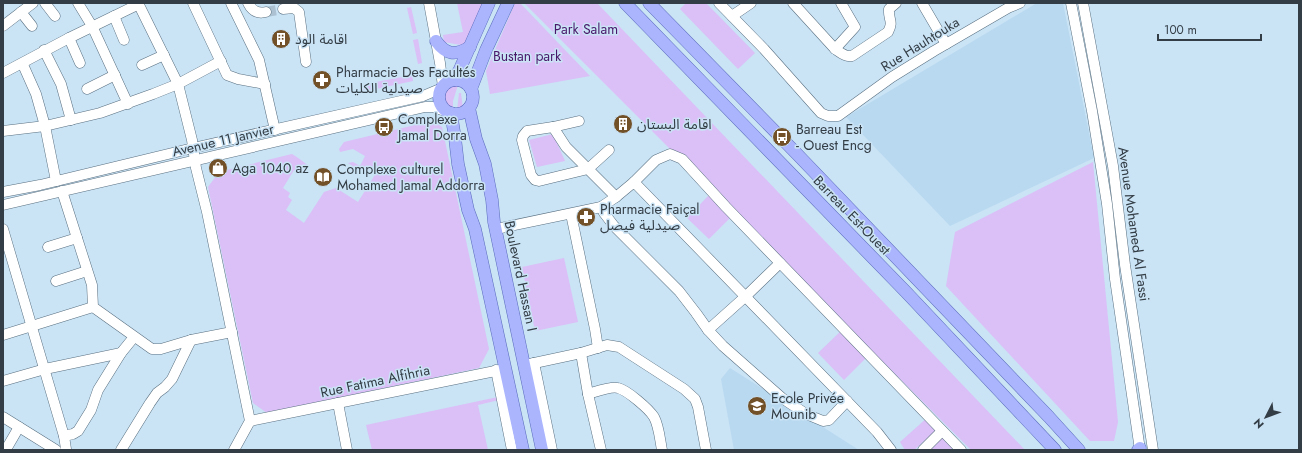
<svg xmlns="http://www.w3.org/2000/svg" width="1302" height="453" font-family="Jost,'Noto Sans Arabic',sans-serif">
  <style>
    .built { fill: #b9d9f0 }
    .green { fill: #dbbff7 }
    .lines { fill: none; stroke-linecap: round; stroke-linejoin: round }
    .minor-tunnel { stroke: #acc2d2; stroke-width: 10; stroke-dasharray: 10 5; stroke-linecap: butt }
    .minor-casing { stroke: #597080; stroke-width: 11 }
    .major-casing { stroke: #5b6bbc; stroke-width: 13 }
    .minor { stroke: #fff; stroke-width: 10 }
    .major { stroke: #aab5fd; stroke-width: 12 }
    .labels { text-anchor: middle; stroke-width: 3; stroke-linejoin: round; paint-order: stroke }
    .park-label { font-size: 14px; fill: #49186a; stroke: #cae3f5 }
    .poi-label { font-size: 14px; fill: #333d45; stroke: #cae3f5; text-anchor: start }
    .street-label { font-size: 14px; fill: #333d45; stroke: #cae3f5 }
  </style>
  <rect width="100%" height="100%" fill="#cae3f5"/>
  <g class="built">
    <polygon points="1037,3 1063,3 1094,158 950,226 846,117"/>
    <polygon points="730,368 859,450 734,450 721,379"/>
  </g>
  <g class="green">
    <polygon points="457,3 486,3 465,44 461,45 444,42 443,35 463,32"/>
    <polygon points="515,3 520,3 590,76 490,94 486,71"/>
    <polygon points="524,3 597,3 1025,450 971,450"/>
    <polygon points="686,3 706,3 755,53 738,69 680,9"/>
    <polygon points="411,7 417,33 413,34 407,8"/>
    <polygon points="418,39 422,63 418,64 413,40"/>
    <polygon points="412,75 413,81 362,92 361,85"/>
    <path d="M453,85H458L453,101V110C441,105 441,91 453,85Z"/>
    <polygon points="459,93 461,93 463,109 457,111"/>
    <path d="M432,121L442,127L489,349L479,368L267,413L253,403L208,187L219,172L292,154C299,158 303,162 309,166L305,169L302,174L294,170L283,188L290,193L288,197L292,200L286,210L304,223L324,192L336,188L358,202L376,173L367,168L364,173L348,163L353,162L360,166L365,156L353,149L340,152L339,149L344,142Z"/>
    <polygon points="553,134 565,161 537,167 529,140"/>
    <polygon points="1093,162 1118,422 1114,441 1090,441 946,286 955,232"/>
    <polygon points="710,194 732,216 709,239 687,218"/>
    <polygon points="564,258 578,322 535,331 522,267"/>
    <polygon points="842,330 868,356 844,380 818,353"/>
    <polygon points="498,397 499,400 478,405 488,450 372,450 366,425"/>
    <polygon points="928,417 939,428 914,450 905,450 900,442"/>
    <polygon points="941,437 953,447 950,450 927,450"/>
  </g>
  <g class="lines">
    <polyline class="minor-tunnel" points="266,12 283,9"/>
    <g class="minor-casing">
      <g id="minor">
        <polyline points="45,3 55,16"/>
        <polyline points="78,3 92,26 128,104"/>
        <polyline points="138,3 178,84 192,140 196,168 207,212 250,421 234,450"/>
        <polyline points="193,3 227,75 238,79 265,84"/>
        <polyline points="231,3 259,60 275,130"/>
        <path d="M248,3C252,11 258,14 266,12"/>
        <polyline points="429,3 440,63 443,87"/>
        <polyline points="719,3 764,49 821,113 828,116 838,116 892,77 934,51 1008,8 1020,3"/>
        <path d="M793,3L835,49C841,53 845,57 852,56L888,32C894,21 888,20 889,9L896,3"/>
        <polyline points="922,3 946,44"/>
        <polyline points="1071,3 1092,111 1107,204 1115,279 1140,450"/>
        <polyline points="1083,3 1113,166 1125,265 1153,450"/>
        <polyline points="283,9 294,8 299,12 306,62"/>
        <polyline points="21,12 32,26"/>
        <polyline points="114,16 124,40"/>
        <polyline points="732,16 751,3"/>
        <polyline points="3,26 33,3"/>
        <polyline points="69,38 80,63"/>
        <polyline points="835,49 855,27 841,3"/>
        <polyline points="44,50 61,84 71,120"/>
        <polyline points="142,65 164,55"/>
        <polyline points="24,67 36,94 45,126 56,181"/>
        <polyline points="3,73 69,38 139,4"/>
        <polyline points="87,89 115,75"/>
        <polyline points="553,127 579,121"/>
        <polyline points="3,131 45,126 100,113 153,94 178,84 221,61"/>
        <polyline points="609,150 588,169 539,181 535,180 531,175 522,140 523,136 527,131 553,127 566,147 616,197"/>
        <polyline points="634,182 656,160 670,154 682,159 726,207 961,450"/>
        <polyline points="62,191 92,285 93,307 152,349 161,349 191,340 232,332"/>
        <polyline points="3,192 40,185 193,148 423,96 442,88"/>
        <polyline points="3,205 425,107 433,107 448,112"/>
        <polyline points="601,207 604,213 614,226 679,291 696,313 708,330 723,346 782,398 806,414 823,421 829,420 847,401"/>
        <polyline points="571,214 595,329 598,348"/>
        <polyline points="3,229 64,436 66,449 66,450"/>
        <polyline points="496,229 601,207 616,197 634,182 877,432 891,450"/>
        <polyline points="48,247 77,238"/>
        <polyline points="56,281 87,271"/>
        <polyline points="708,330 746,296 780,263"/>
        <polyline points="3,335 93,307"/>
        <polyline points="581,353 588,394 601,450"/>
        <polyline points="534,363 552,450"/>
        <polyline points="525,365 581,353 607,345 619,347 684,389 695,399 698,407 706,450"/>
        <polyline points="496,370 512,450"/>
        <polyline points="3,381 45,369 121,353"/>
        <path d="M588,394C595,392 611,386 618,388C627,390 649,409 654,417C659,426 660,440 662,450"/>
        <polyline points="338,403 347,450"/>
        <polyline points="3,417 56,450"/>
        <polyline points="250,421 505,369"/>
        <polyline points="64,436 73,434 78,431 91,410 98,390 121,353 134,337"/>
        <polyline points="3,449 8,446 19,427"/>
        <polyline points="121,450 150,403 157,393 165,387 172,379 191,340"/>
        <polyline points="923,450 942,431"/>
      </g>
    </g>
    <g class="major-casing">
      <g id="major">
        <polyline points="625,3 906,292 1055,450"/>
        <polyline points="649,3 797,154 1049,417 1079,450"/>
        <path d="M436,41C446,55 455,56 470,47"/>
        <polyline points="454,80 459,71 489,3"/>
        <circle cx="456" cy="97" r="17"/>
        <polyline points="471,89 486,50 508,3"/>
        <polyline points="469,108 476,139 485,164 492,200 494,222 542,450"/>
        <polyline points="451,113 455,138 458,164 468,210 475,229 523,450"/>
        <polyline points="1138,450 1140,448"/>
      </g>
    </g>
    <use href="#minor" class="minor"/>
    <use href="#major" class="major"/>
  </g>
  <defs>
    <g id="building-disc" transform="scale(1)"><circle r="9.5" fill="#725028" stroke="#cae3f5"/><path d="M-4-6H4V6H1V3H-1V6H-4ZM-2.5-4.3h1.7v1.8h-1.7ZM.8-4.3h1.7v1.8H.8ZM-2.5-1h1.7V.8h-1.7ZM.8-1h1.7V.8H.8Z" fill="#fff"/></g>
    <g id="pharmacy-disc" transform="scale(1)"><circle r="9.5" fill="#725028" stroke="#cae3f5"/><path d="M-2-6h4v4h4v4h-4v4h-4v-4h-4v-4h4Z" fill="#fff"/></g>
    <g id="bus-disc" transform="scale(1)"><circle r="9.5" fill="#725028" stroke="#cae3f5"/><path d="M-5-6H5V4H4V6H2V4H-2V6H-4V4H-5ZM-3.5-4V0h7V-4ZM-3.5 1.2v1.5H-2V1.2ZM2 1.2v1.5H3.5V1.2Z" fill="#fff"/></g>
    <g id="shop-disc" transform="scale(1)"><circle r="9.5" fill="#725028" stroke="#cae3f5"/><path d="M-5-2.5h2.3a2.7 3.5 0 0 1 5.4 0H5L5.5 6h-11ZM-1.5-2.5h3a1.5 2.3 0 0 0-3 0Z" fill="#fff"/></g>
    <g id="library-disc" transform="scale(1)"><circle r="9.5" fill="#725028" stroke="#cae3f5"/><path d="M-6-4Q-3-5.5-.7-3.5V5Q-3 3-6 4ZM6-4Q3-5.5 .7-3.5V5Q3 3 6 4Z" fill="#fff"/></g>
    <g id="school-disc" transform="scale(1)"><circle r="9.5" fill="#725028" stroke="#cae3f5"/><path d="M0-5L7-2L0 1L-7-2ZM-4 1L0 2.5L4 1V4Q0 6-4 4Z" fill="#fff"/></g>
  </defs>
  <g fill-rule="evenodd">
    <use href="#building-disc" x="281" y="39"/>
    <use href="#pharmacy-disc" x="322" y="80"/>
    <use href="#building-disc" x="623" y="124"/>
    <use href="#bus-disc" x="384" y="127"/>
    <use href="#bus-disc" x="782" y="137"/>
    <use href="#shop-disc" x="218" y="168"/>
    <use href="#library-disc" x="323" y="177"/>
    <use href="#pharmacy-disc" x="586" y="217"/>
    <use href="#school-disc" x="757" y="406"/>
  </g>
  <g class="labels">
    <g class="park-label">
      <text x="586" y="34">Park Salam</text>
      <text x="527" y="61">Bustan park</text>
    </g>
    <g class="poi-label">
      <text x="295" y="44">اقامة الود</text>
      <text x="336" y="77">Pharmacie Des Facultés<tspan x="336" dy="16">صيدلية الكليات</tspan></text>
      <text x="398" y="124">Complexe<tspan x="398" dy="16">Jamal Dorra</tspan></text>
      <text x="637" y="129">اقامة البستان</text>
      <text x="796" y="134">Barreau Est<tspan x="796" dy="16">- Ouest Encg</tspan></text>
      <text x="232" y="173">Aga 1040 az</text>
      <text x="337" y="174">Complexe culturel<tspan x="337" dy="16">Mohamed Jamal Addorra</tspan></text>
      <text x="600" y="214">Pharmacie Faiçal<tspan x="600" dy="16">صيدلية فيصل</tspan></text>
      <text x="771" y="403">Ecole Privée<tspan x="771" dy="16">Mounib</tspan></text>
    </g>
    <g class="street-label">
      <text transform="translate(920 44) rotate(-32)" y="5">Rue Hauhtouka</text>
      <text transform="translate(223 140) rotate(-13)" y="5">Avenue 11 Janvier</text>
      <text transform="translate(852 215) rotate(46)" y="5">Barreau Est-Ouest</text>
      <text transform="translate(1134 224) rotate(82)" y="5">Avenue Mohamed Al Fassi</text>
      <text transform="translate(521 276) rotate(78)" y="5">Boulevard Hassan I</text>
      <text transform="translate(375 381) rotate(-12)" y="5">Rue Fatima Alfihria</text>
    </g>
  </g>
  <rect width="1302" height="453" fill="none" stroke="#333d45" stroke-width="8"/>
  <g transform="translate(1266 417) rotate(228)" stroke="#cae3f5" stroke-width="3" paint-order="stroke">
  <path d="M0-3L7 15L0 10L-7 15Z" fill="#333d45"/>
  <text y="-6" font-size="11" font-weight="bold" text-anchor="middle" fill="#333d45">N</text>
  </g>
  <path d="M1158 34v6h103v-6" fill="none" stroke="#333d45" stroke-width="2"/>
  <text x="1164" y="34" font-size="12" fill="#333d45" stroke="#cae3f5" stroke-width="3" paint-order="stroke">100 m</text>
</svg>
